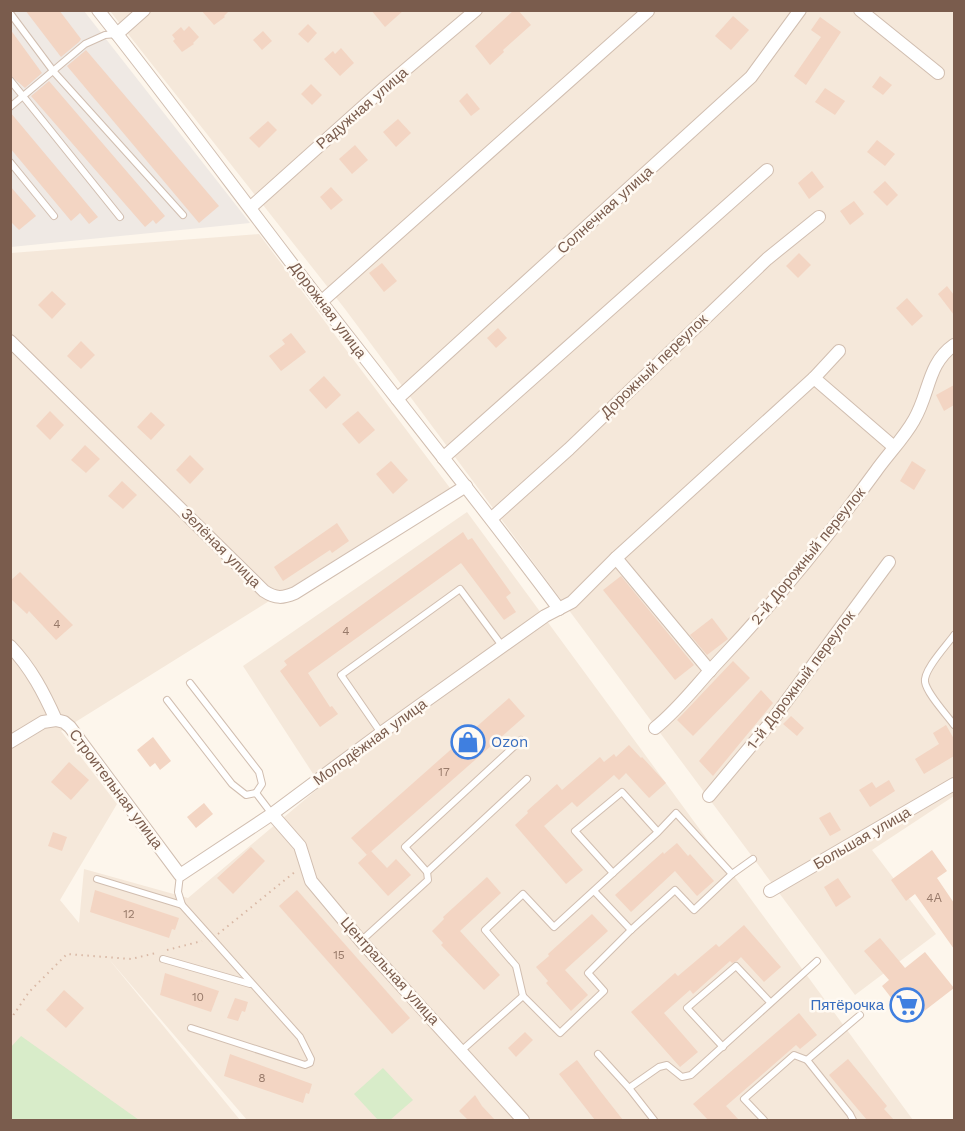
<svg xmlns="http://www.w3.org/2000/svg" width="965" height="1131" font-family="'Work Sans',sans-serif">
  <style>
    .residential { fill: #f5e8da }
    .industrial { fill: #efe9e4 }
    .green { fill: #d8ecc9 }
    .building { fill: #f3d5c3 }
    .lines { fill: none; stroke-linecap: round; stroke-linejoin: round }
    .lane-casing { stroke: #d1beb0; stroke-width: 8 }
    .street-casing { stroke: #d1beb0; stroke-width: 14 }
    .path { stroke: #d9b8a5; stroke-width: 2; stroke-dasharray: 1.5 4.5; stroke-linecap: butt }
    .lane { stroke: #fff; stroke-width: 6 }
    .street { stroke: #fff; stroke-width: 12 }
    .labels { text-anchor: middle; stroke-width: 5; stroke-linejoin: round; paint-order: stroke }
    .number-label { font-size: 12px; fill: #987a6a }
    .street-label { font-size: 15px; fill: #7a5c4d; stroke: #fffaf3 }
    .shop-label { font-size: 15px; fill: #366cbe; stroke: #fffaf3; text-anchor: start }
  </style>
  <rect width="100%" height="100%" fill="#fdf6ec"/>
  <g class="residential">
    <polygon points="110,11 954,11 954,796 872,850 936,934 855,995 345,309"/>
    <polygon points="259,234 450,488 61,731 117,804 60,900 79,923 84,869 188,898 321,786 243,666 467,512 913,1120 247,1120 108,958 240,1120 11,1120 11,253"/>
  </g>
  <polygon class="industrial" points="11,11 84,11 250,223 11,247"/>
  <g class="green">
    <polygon points="21,1036 139,1120 11,1120 11,1047"/>
    <polygon points="383,1068 413,1100 390,1120 378,1120 354,1094"/>
  </g>
  <g class="building">
    <polygon points="25,10 59,10 81,39 79,42 61,57"/>
    <polygon points="201,10 230,10 224,16 225,17 214,25"/>
    <polygon points="371,10 404,10 385,27"/>
    <polygon points="514,10 518,10 531,25 503,50 504,52 490,65 475,46"/>
    <polygon points="733,16 749,30 731,50 715,36"/>
    <polygon points="820,17 841,32 806,85 794,76 821,37 811,30"/>
    <polygon points="308,24 317,33 308,43 298,34"/>
    <polygon points="189,26 199,37 193,43 194,44 182,52 173,41 175,39 172,35 181,27 184,31"/>
    <polygon points="10,29 42,73 25,88 10,75"/>
    <polygon points="263,31 272,41 262,50 253,40"/>
    <polygon points="341,48 354,63 340,76 324,59 333,51 335,54"/>
    <polygon points="86,50 219,206 199,223 67,66"/>
    <polygon points="880,76 892,85 883,95 872,87"/>
    <polygon points="49,81 165,216 156,224 153,220 145,227 31,96"/>
    <polygon points="311,84 322,95 312,105 301,94"/>
    <polygon points="825,88 845,101 835,115 815,102"/>
    <polygon points="467,93 480,109 471,116 459,101"/>
    <polygon points="10,112 98,217 89,224 80,213 71,221 10,148"/>
    <polygon points="398,119 411,133 396,147 383,132"/>
    <polygon points="268,121 277,130 259,148 249,138"/>
    <polygon points="877,140 895,154 885,166 867,152"/>
    <polygon points="355,145 368,160 352,174 339,159"/>
    <polygon points="812,171 824,187 809,199 798,183"/>
    <polygon points="885,181 898,195 887,206 873,192"/>
    <polygon points="10,186 36,216 19,230 10,221"/>
    <polygon points="331,187 343,200 331,210 320,197"/>
    <polygon points="854,201 864,214 850,225 840,211"/>
    <polygon points="799,253 811,265 798,278 786,266"/>
    <polygon points="382,263 397,281 384,292 369,273"/>
    <polygon points="947,286 954,295 954,315 938,294"/>
    <polygon points="52,291 66,304 52,319 38,305"/>
    <polygon points="907,298 923,316 912,326 896,308"/>
    <polygon points="498,328 507,338 496,348 487,338"/>
    <polygon points="291,333 306,352 281,371 269,356 285,344 282,340"/>
    <polygon points="81,341 95,355 81,369 67,356"/>
    <polygon points="324,376 341,395 326,409 309,390"/>
    <polygon points="954,385 954,405 944,411 936,395"/>
    <polygon points="50,411 64,425 50,440 36,426"/>
    <polygon points="358,411 375,430 359,444 342,424"/>
    <polygon points="151,412 165,425 151,440 137,427"/>
    <polygon points="85,445 100,459 86,473 71,460"/>
    <polygon points="190,455 204,469 190,484 176,470"/>
    <polygon points="391,461 408,480 393,494 376,474"/>
    <polygon points="912,461 926,470 914,490 900,481"/>
    <polygon points="122,481 137,495 123,509 108,496"/>
    <polygon points="337,523 349,541 332,553 330,550 283,581 274,567"/>
    <polygon points="463,532 468,540 472,538 511,593 506,597 516,612 504,620 461,563 308,673 330,707 332,706 338,714 320,727 280,671 287,665 284,661"/>
    <polygon points="20,572 73,625 56,640 29,611 27,614 10,598 10,581"/>
    <polygon points="621,576 694,665 675,680 603,590"/>
    <polygon points="712,618 728,639 707,655 690,635"/>
    <polygon points="733,661 750,678 693,736 677,720"/>
    <polygon points="761,690 773,703 713,776 699,761"/>
    <polygon points="509,698 525,716 367,855 351,838"/>
    <polygon points="791,716 804,728 797,736 783,724"/>
    <polygon points="946,725 954,739 954,756 924,774 915,759 939,744 933,733"/>
    <polygon points="153,737 171,761 160,770 155,763 150,767 137,750"/>
    <polygon points="629,745 641,758 642,757 666,783 649,798 626,773 619,780 614,775 577,807 572,802 544,826 583,870 566,884 515,825 528,813 527,811 557,784 562,790 600,757 604,762 614,754 616,757"/>
    <polygon points="69,762 89,780 71,800 51,782"/>
    <polygon points="889,780 895,791 870,807 859,790 872,782 876,788"/>
    <polygon points="204,803 213,814 196,828 187,817"/>
    <polygon points="830,812 841,830 830,836 819,818"/>
    <polygon points="53,832 67,837 62,851 48,846"/>
    <polygon points="677,843 688,856 690,854 714,881 697,896 675,871 631,912 615,895 663,852 664,854"/>
    <polygon points="251,847 265,861 233,894 217,878"/>
    <polygon points="932,850 947,871 937,878 954,903 954,949 915,894 906,901 891,880"/>
    <polygon points="371,851 387,868 396,859 411,875 388,896 358,863"/>
    <polygon points="487,877 501,893 460,931 500,975 484,990 441,945 443,943 432,931 444,919 443,917"/>
    <polygon points="838,878 851,897 836,907 824,887"/>
    <polygon points="95,890 179,918 175,930 172,929 169,938 90,912"/>
    <polygon points="297,890 410,1018 392,1034 279,906"/>
    <polygon points="592,914 608,931 565,970 588,995 571,1011 546,983 548,981 536,967 549,956 548,954"/>
    <polygon points="744,925 781,967 764,982 741,957 737,961 732,963 730,961 693,994 690,990 664,1013 698,1052 680,1067 631,1012 675,973 678,976 716,944 719,947"/>
    <polygon points="880,938 905,968 925,952 954,988 910,1022 882,986 889,980 864,951"/>
    <polygon points="165,973 219,991 211,1012 160,995"/>
    <polygon points="64,990 84,1008 66,1028 46,1010"/>
    <polygon points="235,998 248,1002 245,1012 242,1011 238,1021 227,1018"/>
    <polygon points="799,1013 817,1035 800,1049 796,1045 726,1106 739,1120 708,1120 693,1104"/>
    <polygon points="525,1032 533,1040 516,1057 508,1048"/>
    <polygon points="230,1054 312,1084 309,1094 306,1093 303,1103 224,1076"/>
    <polygon points="848,1059 887,1106 884,1109 894,1120 867,1120 829,1075"/>
    <polygon points="577,1060 601,1092 623,1120 595,1120 559,1074"/>
    <polygon points="475,1095 482,1106 495,1120 468,1120 459,1111"/>
  </g>
  <g class="lines">
    <g class="lane-casing">
      <g id="lane">
        <polyline points="10,13 54,72 183,215"/>
        <polyline points="10,80 120,217"/>
        <polyline points="10,107 85,44 105,35 117,34"/>
        <polyline points="10,162 54,216"/>
        <path d="M954,635C947,645 923,670 925,682C927,694 947,715 954,725"/>
        <polyline points="190,683 259,772 262,784 256,793"/>
        <polyline points="167,700 232,784 246,795 256,793 272,814"/>
        <polyline points="381,733 341,675 460,589 503,647"/>
        <polyline points="658,832 613,873 575,831 622,792 658,832 676,813 732,874"/>
        <polyline points="427,872 527,779"/>
        <polyline points="180,875 178,892 182,905 300,1037 311,1059 310,1063 305,1065 191,1028"/>
        <polyline points="97,879 182,905"/>
        <polyline points="594,891 631,930 675,890 694,910 732,874 753,859"/>
        <polyline points="361,941 428,880 427,872 405,847 521,740"/>
        <polyline points="163,959 250,984"/>
        <polyline points="523,996 560,1033 604,991 588,973 631,930"/>
        <polyline points="723,1047 687,1008 736,966 770,1002"/>
        <polyline points="461,1051 523,996 516,966 485,930 523,894 554,927 613,873"/>
        <polyline points="598,1054 629,1088"/>
        <polyline points="654,1120 629,1088 659,1067 667,1065 682,1077 691,1075 817,961"/>
        <polyline points="764,1120 744,1099 794,1055 807,1060"/>
        <polyline points="853,1120 850,1114 807,1060 860,1015"/>
      </g>
    </g>
    <g class="street-casing">
      <g id="street">
        <path d="M98,10C175,107 247,206 322,303C401,405 482,505 559,609"/>
        <polyline points="860,10 938,73"/>
        <polyline points="117,34 144,10"/>
        <polyline points="251,207 385,87 476,10"/>
        <polyline points="321,302 648,11"/>
        <path d="M10,341L264,591C276,599 283,598 295,593L466,486"/>
        <polyline points="814,378 894,447"/>
        <polyline points="397,399 751,77 800,10"/>
        <polyline points="443,458 767,170"/>
        <polyline points="492,518 569,449 767,259 819,217"/>
        <polyline points="616,558 710,671"/>
        <path d="M10,646C31,668 44,693 56,720L64,722L70,727L180,875L272,814L381,733L545,616L572,602L616,558L814,378L839,351"/>
        <path d="M655,728C680,708 697,684 718,662C775,602 827,538 876,471C888,454 904,438 914,420C930,393 927,364 954,345"/>
        <polyline points="10,742 43,722 56,720"/>
        <polyline points="709,796 771,722 889,562"/>
        <polyline points="272,814 300,846 311,881 361,941 523,1120"/>
        <polyline points="770,891 954,784"/>
      </g>
    </g>
    <g class="path">
      <polyline points="218,934 296,871"/>
      <polyline points="167,950 202,941"/>
      <polyline points="10,1020 29,992 67,954 131,959 156,953"/>
    </g>
    <use href="#lane" class="lane"/>
    <use href="#street" class="street"/>
  </g>
  <defs>
    <g id="shop-ring" transform="scale(1.725)"><circle r="9.5" fill="#fffaf3" stroke="#3f7fe0" stroke-width="1.5"/><path d="M-5-2.5h2.3a2.7 3.5 0 0 1 5.4 0H5L5.5 6h-11ZM-1.5-2.5h3a1.5 2.3 0 0 0-3 0Z" fill="#3f7fe0"/></g>
    <g id="supermarket-ring" transform="scale(1.725)"><circle r="9.5" fill="#fffaf3" stroke="#3f7fe0" stroke-width="1.5"/><path d="M-6-5.5h2.5l.6 2H6L4.5 2H-2.5L-4.4-4H-6ZM-1.5 3.2a1.3 1.3 0 1 0 .1 0ZM3 3.2a1.3 1.3 0 1 0 .1 0Z" fill="#3f7fe0"/></g>
  </defs>
  <g fill-rule="evenodd">
    <use href="#shop-ring" x="468" y="742"/>
    <use href="#supermarket-ring" x="907" y="1005"/>
  </g>
  <g class="labels">
    <g class="number-label">
      <text x="57" y="628">4</text>
      <text x="346" y="635">4</text>
      <text x="444" y="776">17</text>
      <text x="934" y="902">4А</text>
      <text x="129" y="918">12</text>
      <text x="339" y="959">15</text>
      <text x="198" y="1001">10</text>
      <text x="262" y="1082">8</text>
    </g>
    <g class="street-label">
      <text transform="translate(362 108) rotate(-41)" y="5">Радужная улица</text>
      <text transform="translate(605 210) rotate(-42)" y="5">Солнечная улица</text>
      <text transform="translate(328 310) rotate(53)" y="5">Дорожная улица</text>
      <text transform="translate(654 366) rotate(-44)" y="5">Дорожный переулок</text>
      <text transform="translate(221 548) rotate(45)" y="5">Зелёная улица</text>
      <text transform="translate(808 556) rotate(-51)" y="5">2-й Дорожный переулок</text>
      <text transform="translate(801 680) rotate(-53)" y="5">1-й Дорожный переулок</text>
      <text transform="translate(370 742) rotate(-36)" y="5">Молодёжная улица</text>
      <text transform="translate(116 789) rotate(53)" y="5">Строительная улица</text>
      <text transform="translate(862 838) rotate(-30)" y="5">Большая улица</text>
      <text transform="translate(390 971) rotate(48)" y="5">Центральная улица</text>
    </g>
    <g class="shop-label">
      <text x="491" y="747">Ozon</text>
      <text x="884" y="1010" text-anchor="end">Пятёрочка</text>
    </g>
  </g>
  <rect width="965" height="1131" fill="none" stroke="#7a5c4d" stroke-width="24"/>
</svg>
